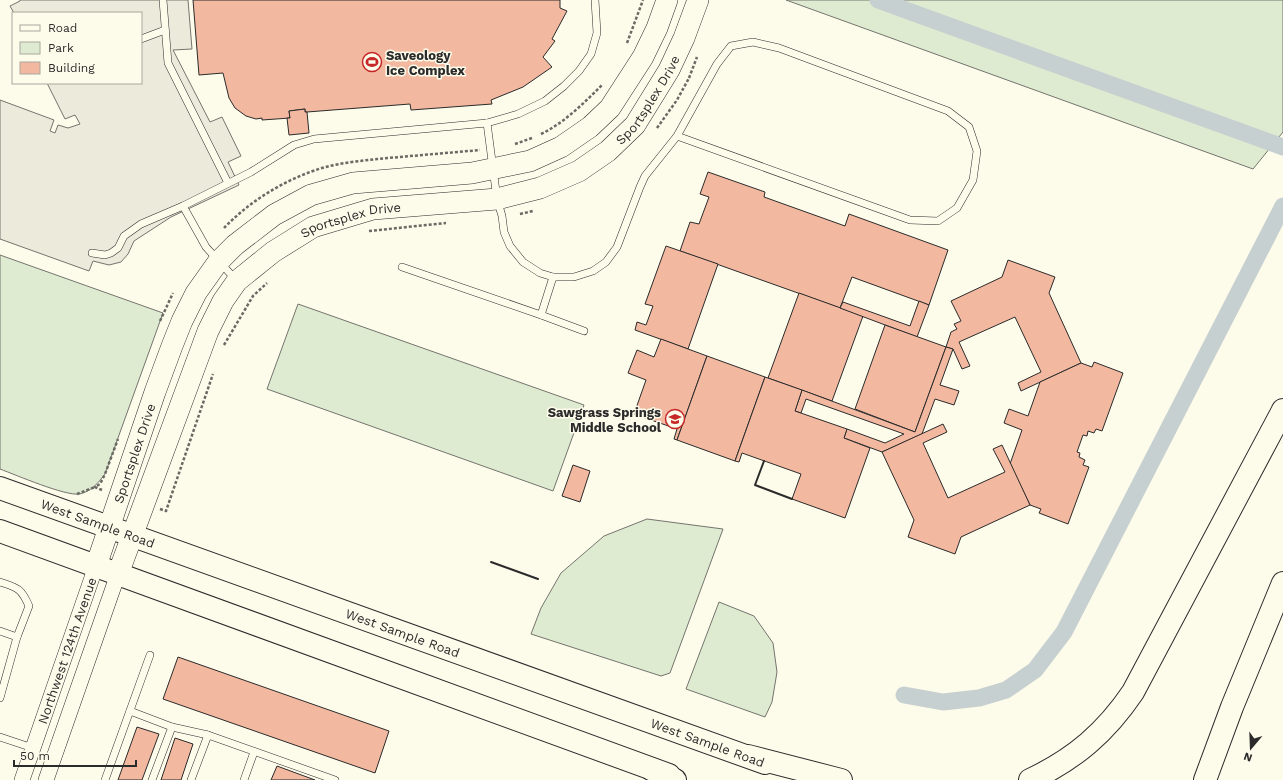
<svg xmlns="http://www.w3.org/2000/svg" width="1283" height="780" font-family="'Work Sans',sans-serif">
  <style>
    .green { fill: #deebd1; stroke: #74746e }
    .parking { fill: #eceadb; stroke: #74746e }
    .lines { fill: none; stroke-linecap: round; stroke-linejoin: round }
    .canal { stroke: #c7d0d0; stroke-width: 17 }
    .building { fill: #f2b8a0; stroke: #2b2b2b }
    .lane-casing { stroke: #2b2b2b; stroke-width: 8 }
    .street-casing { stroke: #2b2b2b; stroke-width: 16 }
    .secondary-casing { stroke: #2b2b2b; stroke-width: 22 }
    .primary-casing { stroke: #2b2b2b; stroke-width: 24 }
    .highway-casing { stroke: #2b2b2b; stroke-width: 24 }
    .path { stroke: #6a6964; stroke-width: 2.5; stroke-dasharray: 3 2; stroke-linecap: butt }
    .lane { stroke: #fdfbea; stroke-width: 7 }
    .street { stroke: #fdfbea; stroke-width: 15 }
    .secondary { stroke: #fdfbea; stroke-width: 21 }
    .primary { stroke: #fdfbea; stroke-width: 22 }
    .highway { stroke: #fdfbea; stroke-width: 22 }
    .wall { stroke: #2b2b2b; stroke-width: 2 }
    .labels { text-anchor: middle; stroke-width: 3; stroke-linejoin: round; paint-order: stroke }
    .poi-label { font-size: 13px; font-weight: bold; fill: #2b2b2b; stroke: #fdfbea; text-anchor: start }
    .street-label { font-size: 13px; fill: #2b2b2b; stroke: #fdfbea }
  </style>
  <rect width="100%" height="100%" fill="#fdfbea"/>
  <g class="green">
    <polygon points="786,0 1283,0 1283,132 1253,169"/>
    <path d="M0,255L163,313L105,474C98,483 91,492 79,494C65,496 16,475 0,469Z"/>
    <polygon points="298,304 584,405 553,491 267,389"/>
    <polygon points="647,519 723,529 670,673 661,676 531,634 541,608 561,573 604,536"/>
    <polygon points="719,602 754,616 773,643 777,672 772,702 765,717 686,689"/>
  </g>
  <polygon class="parking" points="20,0 188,0 192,49 173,50 210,122 222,117 241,156 228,162 239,185 171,217 134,241 128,254 121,262 109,265 93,261 89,271 0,239 0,100 54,120 50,131 55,133 58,125 68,128 80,124 75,115 65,119 47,83 141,83 141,13 14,13 10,6 20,1"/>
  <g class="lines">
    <g class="canal">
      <polyline points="878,0 1283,147"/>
      <polyline points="904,695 943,702 979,698 1006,690 1035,670 1064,632 1283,206"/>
    </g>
  </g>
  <g class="building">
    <polygon points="193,0 560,0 560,8 567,11 552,39 555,41 543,57 552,67 523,87 491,100 492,104 411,110 410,104 307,112 305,112 305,109 289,111 290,118 262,120 262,118 256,119 246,116 235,108 229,98 223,73 199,75"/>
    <polygon points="305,109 305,112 307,112 309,133 289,135 287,118 290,118 289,111"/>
    <polygon points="708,172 765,192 764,197 845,226 849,214 948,250 929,305 852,277 840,308 680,251 690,222 699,224 709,197 700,194"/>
    <polygon points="666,246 718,264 688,349 635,330 637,322 646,325 653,306 645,304"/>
    <polygon points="1008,260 1055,277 1049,293 1081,363 1021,391 1018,383 1041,372 1015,317 959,342 970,366 962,369 953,349 946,347 951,332 957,329 954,324 961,321 951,301 1002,277"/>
    <polygon points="799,293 863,316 832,401 768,378"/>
    <polygon points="919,301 929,305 917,337 840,308 843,302 910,326"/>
    <polygon points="885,325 946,347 915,432 855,409"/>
    <polygon points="661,339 707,356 677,440 674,439 677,429 634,414 646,380 628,373 637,350 654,357"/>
    <polygon points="946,347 953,349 940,385 959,391 954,405 935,399 922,434 882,452 844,438 847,429 885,443 904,434 806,399 801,413 795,411 802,390 915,432"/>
    <polygon points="707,356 765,377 735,461 677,440"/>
    <polygon points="1094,362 1123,373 1102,431 1096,429 1094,433 1088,431 1087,436 1083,435 1077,452 1080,453 1079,457 1085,460 1083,465 1089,467 1068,524 1039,513 1041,509 1030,505 1010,464 1022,430 1004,423 1009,409 1028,416 1040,382 1081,363 1092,367"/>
    <polygon points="765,377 802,390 795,411 847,429 844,438 870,448 845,518 792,499 801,474 742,453 739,462 735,461"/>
    <polygon points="943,424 947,432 923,443 948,498 1005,472 993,449 1002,445 1030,505 961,537 955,554 908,537 914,520 882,452"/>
    <polygon points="573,465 590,471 580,502 562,496"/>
    <polygon points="178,657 389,731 375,773 163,699"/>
    <polygon points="137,727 159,734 142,780 118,780"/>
    <polygon points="175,738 193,744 181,780 161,780"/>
    <polygon points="277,766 315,780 271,780"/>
  </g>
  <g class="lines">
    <g class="lane-casing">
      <g id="lane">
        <polyline points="163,0 168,63 228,183"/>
        <polyline points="141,39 165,30"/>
        <polyline points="487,123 497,199 502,216 504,232 510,246 523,262 540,273 553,277 574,277 593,271 606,262 617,247 640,187 645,176 677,136 717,64 731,46 753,42 779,48 948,111 969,127 977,151 973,180 957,208 938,221 910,220 677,136"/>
        <polyline points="183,206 206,247 236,280"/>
        <polyline points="92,253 105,255 111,253 118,248 124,236 141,224 183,206 251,172 294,145 314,139 487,123 518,114 545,101 564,86 579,71 591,54 597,33 595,0"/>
        <polyline points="402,267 541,315 553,277"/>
        <polyline points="541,315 584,331"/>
        <path d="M0,582C18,588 21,588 29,606L17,637L0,698"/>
        <polyline points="0,631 17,637"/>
        <polyline points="130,711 172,727 208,735 335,780"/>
        <polyline points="0,737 33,748"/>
        <polyline points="105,780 150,655"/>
        <polyline points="152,780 172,727"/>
        <polyline points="191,780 208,735"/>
        <polyline points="244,780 254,752"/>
      </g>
    </g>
    <g class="street-casing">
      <g id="street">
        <path id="s1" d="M22,780L96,566"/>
        <polyline points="46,780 118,574"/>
      </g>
    </g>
    <g class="secondary-casing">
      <g id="secondary">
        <path id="s2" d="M96,566L155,392L172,346L182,321L196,293L218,262L235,245L274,215L311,195L353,183L472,173L530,161L561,147L590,127L610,108L643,57L657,28L667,0"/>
        <path id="s3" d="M118,574L208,331L223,301L237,281L273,252L313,227L373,209L497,199L540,188L579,171L608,151L635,125L669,70L684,38L698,0"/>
      </g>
    </g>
    <g class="primary-casing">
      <g id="primary">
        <path id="s4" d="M0,488L765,763"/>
        <polyline points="0,531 669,775"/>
      </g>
    </g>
    <g class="highway-casing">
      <g id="highway">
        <polyline points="748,756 841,780"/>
        <polyline points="651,769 675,780"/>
        <path d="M1030,780C1075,759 1106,732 1133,692L1283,410"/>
        <polyline points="1205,780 1232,707 1283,583"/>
      </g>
    </g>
    <g class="path">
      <polyline points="627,43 643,0"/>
      <polyline points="689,78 697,57"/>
      <polyline points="657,128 677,100 689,78"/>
      <path d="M541,134C564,123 584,103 602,85"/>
      <polyline points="515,144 532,138"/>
      <polyline points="520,214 533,211"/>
      <path d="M224,228C251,200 286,179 322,168C340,163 359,161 377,159C411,156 446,153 480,150"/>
      <polyline points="369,231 446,223"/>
      <polyline points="160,321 173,293"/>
      <polyline points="224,345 253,296 267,283"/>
      <polyline points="102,490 95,487 100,484 105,474 118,439"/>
      <polyline points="77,494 95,487"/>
      <polyline points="160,509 166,511 213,374"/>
    </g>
    <use href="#lane" class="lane"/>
    <use href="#street" class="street"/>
    <use href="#secondary" class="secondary"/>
    <use href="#primary" class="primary"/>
    <use href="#highway" class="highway"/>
    <g class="wall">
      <polyline points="764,461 755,485 792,499"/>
      <polyline points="491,562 538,579"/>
    </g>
  </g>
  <defs>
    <g id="stadium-ring" transform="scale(1)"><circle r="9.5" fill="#fdfbea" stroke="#c62828" stroke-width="1.5"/><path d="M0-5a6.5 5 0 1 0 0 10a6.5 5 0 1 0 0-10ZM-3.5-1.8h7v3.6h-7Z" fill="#c62828"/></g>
    <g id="school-ring" transform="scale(1)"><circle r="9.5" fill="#fdfbea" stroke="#c62828" stroke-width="1.5"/><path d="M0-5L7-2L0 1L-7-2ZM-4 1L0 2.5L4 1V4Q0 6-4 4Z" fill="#c62828"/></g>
  </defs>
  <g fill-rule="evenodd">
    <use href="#stadium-ring" x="372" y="62"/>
    <use href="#school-ring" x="675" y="419"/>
  </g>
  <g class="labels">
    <g class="poi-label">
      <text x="386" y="60">Saveology<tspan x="386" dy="15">Ice Complex</tspan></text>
      <text x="661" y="417" text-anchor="end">Sawgrass Springs<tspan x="661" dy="15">Middle School</tspan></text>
    </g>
    <g class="street-label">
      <text dy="5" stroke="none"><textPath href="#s3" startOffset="785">Sportsplex Drive</textPath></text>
      <text dy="5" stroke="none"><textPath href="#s3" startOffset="449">Sportsplex Drive</textPath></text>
      <text dy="5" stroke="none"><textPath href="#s2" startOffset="119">Sportsplex Drive</textPath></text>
      <text dy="5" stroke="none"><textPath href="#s4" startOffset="104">West Sample Road</textPath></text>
      <text dy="5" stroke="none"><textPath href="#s4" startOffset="428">West Sample Road</textPath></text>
      <text dy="5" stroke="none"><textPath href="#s1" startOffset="137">Northwest 124th Avenue</textPath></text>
      <text dy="5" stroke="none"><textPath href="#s4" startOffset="752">West Sample Road</textPath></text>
    </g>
  </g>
  <rect x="12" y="12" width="130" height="72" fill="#fdfbea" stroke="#a9a89e"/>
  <rect x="20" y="25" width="20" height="6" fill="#fdfbea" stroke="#a9a89e"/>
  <text x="48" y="32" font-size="12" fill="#2b2b2b">Road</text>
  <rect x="20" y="42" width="20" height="12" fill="#deebd1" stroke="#a9a89e"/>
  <text x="48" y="52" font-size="12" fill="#2b2b2b">Park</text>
  <rect x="20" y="62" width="20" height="12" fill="#f2b8a0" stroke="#a9a89e"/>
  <text x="48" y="72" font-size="12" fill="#2b2b2b">Building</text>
  <g transform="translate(1251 748) rotate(199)" stroke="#fdfbea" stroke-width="3" paint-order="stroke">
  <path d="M0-3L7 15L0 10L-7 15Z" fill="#2b2b2b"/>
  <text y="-6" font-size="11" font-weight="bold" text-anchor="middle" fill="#2b2b2b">N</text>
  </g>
  <path d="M14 760v6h122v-6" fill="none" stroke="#2b2b2b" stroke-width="2"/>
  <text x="20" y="760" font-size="12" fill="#2b2b2b" stroke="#fdfbea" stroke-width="3" paint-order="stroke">50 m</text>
</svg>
